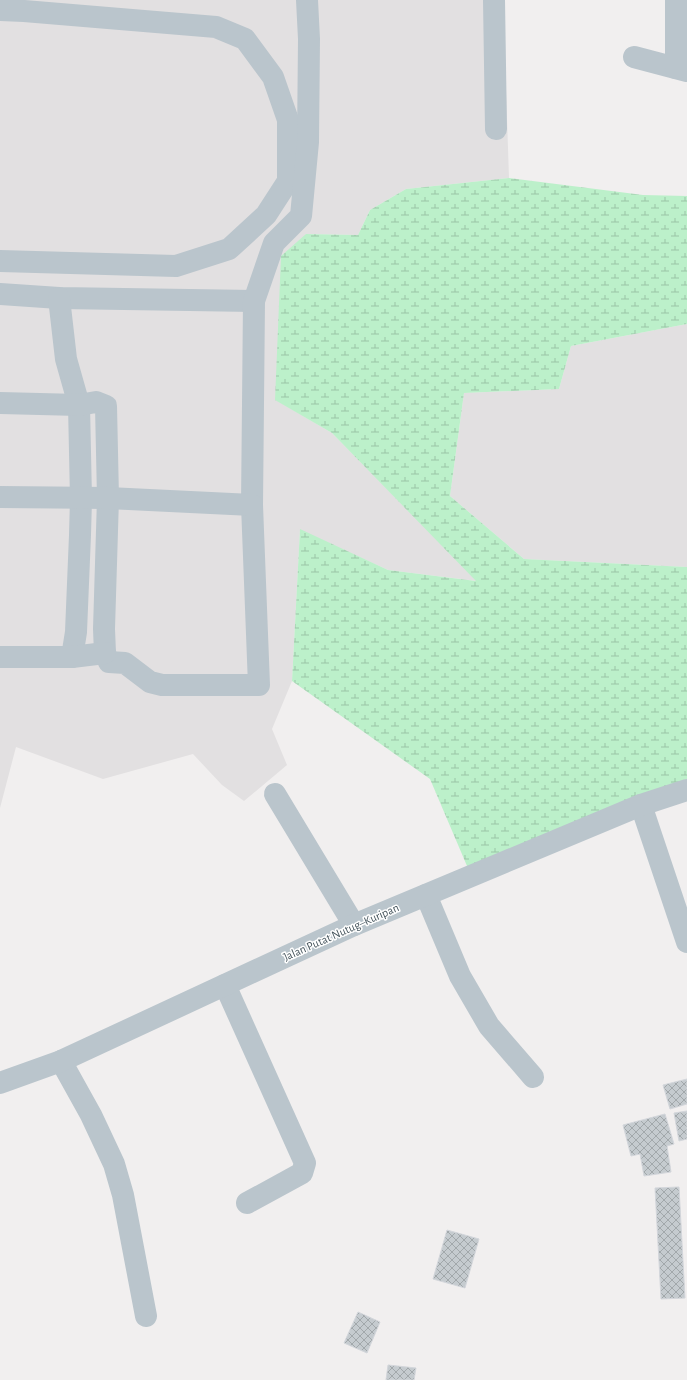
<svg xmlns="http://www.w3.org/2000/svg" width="687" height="1380" font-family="'Alegreya Sans',sans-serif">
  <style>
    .education { fill: #e2e0e1 }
    .wetland { fill: url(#wetland-marsh) }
    .building { fill: url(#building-cross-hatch); stroke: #d3d6db }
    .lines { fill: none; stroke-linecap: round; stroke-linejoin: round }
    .minor { stroke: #bac5cc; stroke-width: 22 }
    .labels { text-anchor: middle; stroke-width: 3; stroke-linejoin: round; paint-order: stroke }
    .street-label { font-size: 12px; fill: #46555d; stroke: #fff }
  </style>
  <defs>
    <pattern id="wetland-marsh" width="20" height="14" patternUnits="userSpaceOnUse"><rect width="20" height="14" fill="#bcf0ca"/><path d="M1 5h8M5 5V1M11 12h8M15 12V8" fill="none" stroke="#9bc5a7"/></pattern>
    <pattern id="building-cross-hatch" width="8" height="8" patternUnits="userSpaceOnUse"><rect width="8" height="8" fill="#c5cbcf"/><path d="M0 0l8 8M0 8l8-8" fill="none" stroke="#a2a8ab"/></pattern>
  </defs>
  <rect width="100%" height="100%" fill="#f1efef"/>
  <g class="education">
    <polygon points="0,0 503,0 509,178 406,189 370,210 358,235 306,234 276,400 332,433 477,581 388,570 300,530 292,681 272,729 287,765 244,801 222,785 193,754 103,779 16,747 0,808"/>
    <polygon points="687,324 687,567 524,559 450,496 464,393 559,389 571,346"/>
  </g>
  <polygon class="wetland" points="509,178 643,195 687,196 687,324 571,346 559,389 464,393 450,496 524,559 687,567 687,791 470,873 430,779 292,681 300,529 388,570 476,581 332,433 275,400 281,256 306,234 358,235 370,210 406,189"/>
  <g class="building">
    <polygon points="687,1079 687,1104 670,1109 663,1085"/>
    <polygon points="687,1111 687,1139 679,1141 674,1113"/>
    <polygon points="665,1114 674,1144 667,1146 671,1172 644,1176 640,1154 631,1156 623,1125"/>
    <polygon points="679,1187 685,1298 661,1299 655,1188"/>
    <polygon points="447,1230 479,1239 465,1288 433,1279"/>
    <polygon points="358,1312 380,1322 367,1353 344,1343"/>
    <polygon points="388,1365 416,1368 414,1380 386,1380"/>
  </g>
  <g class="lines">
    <g class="minor">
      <polyline points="494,0 496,129"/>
      <polyline points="0,10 24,11 216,27 245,39 273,77 288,120 288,181 266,215 229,249 176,266 0,261"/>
      <polyline points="634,57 687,71"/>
      <polyline points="676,68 676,0"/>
      <polyline points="0,294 59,298 254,301"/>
      <polyline points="59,298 66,359 79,405 81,499 80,535 76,632 72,657"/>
      <polyline points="0,403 79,405 96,402 106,406 108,498 104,629 105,653 109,662 125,663 150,682 162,685 259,685 252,505 254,301 274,243 301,216 308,142 309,39 307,0"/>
      <polyline points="0,497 108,498 252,505"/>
      <polyline points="0,657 72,657 105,653"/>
      <polyline points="275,794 354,925"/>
      <polyline points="641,805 687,942"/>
      <polyline points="426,895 460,976 489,1026 533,1077"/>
      <polyline points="225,985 305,1163 302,1173 247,1203"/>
      <polyline points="61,1061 91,1115 114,1164 123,1195 146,1316"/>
      <polyline points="0,1083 61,1061 354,925 641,805 687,790"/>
    </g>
  </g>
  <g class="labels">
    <g class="street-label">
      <text transform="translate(341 932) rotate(-24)" y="4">Jalan Putat Nutug–Kuripan</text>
    </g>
  </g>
</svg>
